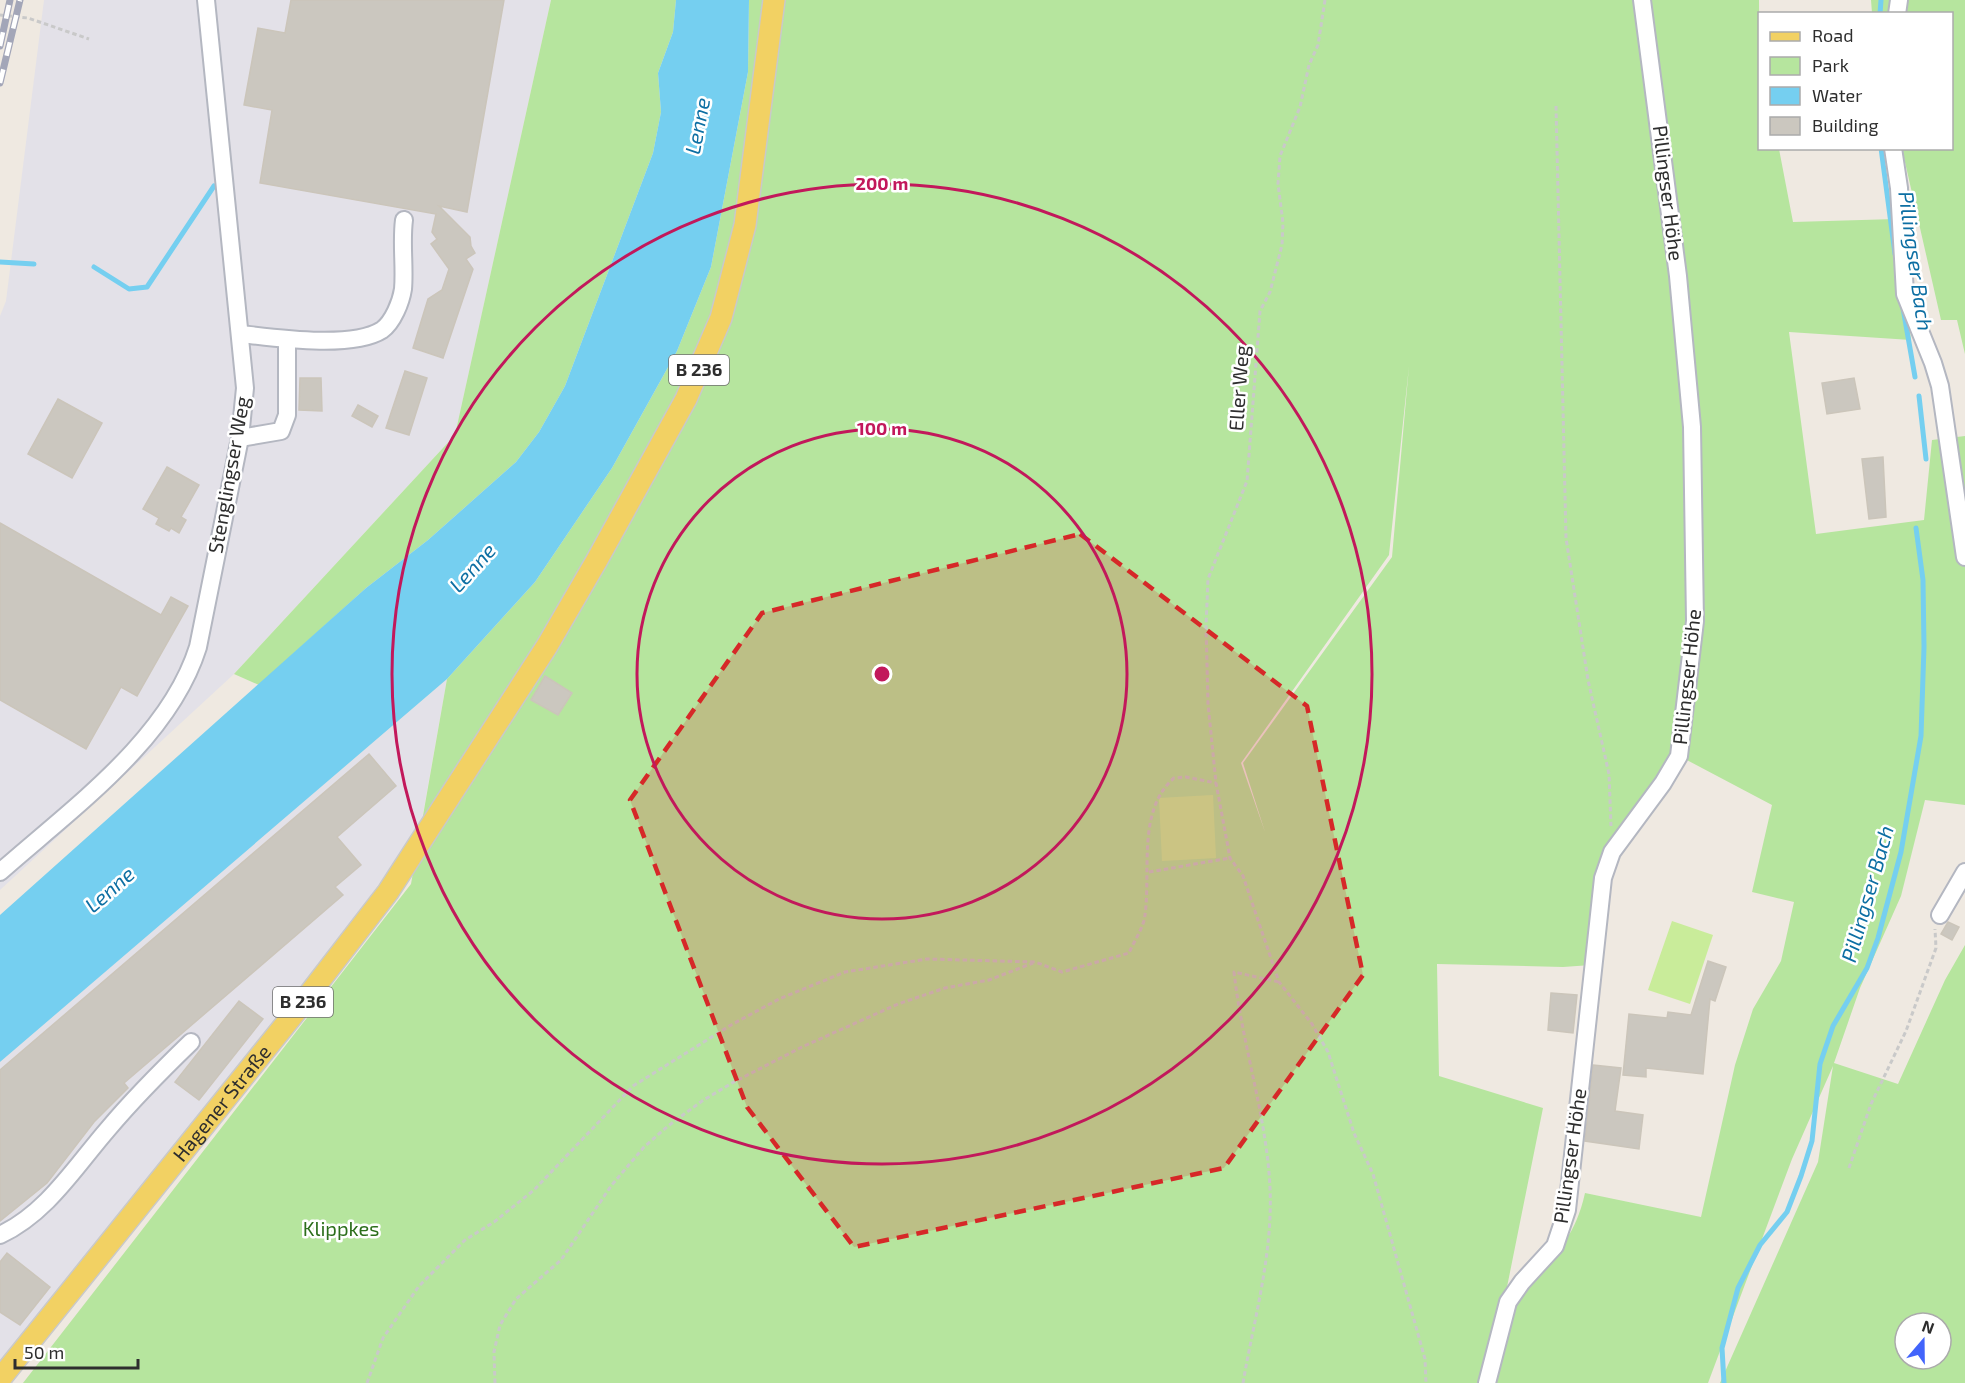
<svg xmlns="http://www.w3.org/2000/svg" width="1965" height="1383" font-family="'Exo 2',sans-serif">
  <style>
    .industrial { fill: #e3e1e8 }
    .green { fill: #b6e59e; fill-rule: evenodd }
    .pitch { fill: #c9ec9a }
    .water { fill: #75cff0 }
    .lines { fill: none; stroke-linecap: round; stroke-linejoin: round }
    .stream { stroke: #75cff0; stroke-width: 5 }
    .building { fill: #cbc7bf; stroke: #cbc5ba; stroke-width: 1.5 }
    .minor-casing { stroke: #b4b7c1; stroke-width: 20 }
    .major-casing { stroke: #c9c9c9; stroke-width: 24 }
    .path { stroke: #c9c9c9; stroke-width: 3; stroke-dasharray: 4.5 3; stroke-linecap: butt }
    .minor { stroke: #fff; stroke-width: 16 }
    .major { stroke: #f2d163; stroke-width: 21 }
    .rail-casing { stroke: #a3a6b8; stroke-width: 7 }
    .rail { stroke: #fff; stroke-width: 4.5; stroke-dasharray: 14; stroke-linecap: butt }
    .marked { fill: #d62828; fill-opacity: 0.2; stroke: #d62828; stroke-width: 4.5; stroke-dasharray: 12 8; stroke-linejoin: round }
    .ring { fill: none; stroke: #c2185b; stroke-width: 3 }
    .labels { text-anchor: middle; stroke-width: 5; stroke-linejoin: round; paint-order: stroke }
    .shield { fill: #fff; stroke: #6d6d6d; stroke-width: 1.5 }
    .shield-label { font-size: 18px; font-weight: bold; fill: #2e2e2e }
    .street-label { font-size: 20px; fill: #2e2e2e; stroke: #fff }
    .park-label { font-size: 20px; fill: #2c6e1b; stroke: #fff }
    .water-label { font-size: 21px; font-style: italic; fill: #0d6fa3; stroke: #fff }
    .centre { fill: #c2185b; stroke: #fff; stroke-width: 3 }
    .ring-label { font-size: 18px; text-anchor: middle; font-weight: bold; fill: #c2185b; stroke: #fff; stroke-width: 5; stroke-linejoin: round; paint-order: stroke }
  </style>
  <rect width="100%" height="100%" fill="#efe9e1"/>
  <g class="industrial">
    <polygon points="44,0 551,0 455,435 234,674 0,890 0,316 6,301"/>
    <polygon points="447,679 421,825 322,963 0,1363 0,1062"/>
  </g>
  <g class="green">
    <polygon points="551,0 676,0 673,32 658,73 661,112 653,153 565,386 539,432 516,462 428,540 366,588 259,685 234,674 455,435"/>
    <path d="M749,0H1759L1760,148L1779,149L1793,222L1896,219L1911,340L1789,332L1816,534L1924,520L1932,440L1965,436V805L1925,800L1901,896L1860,988L1834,1063L1898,1084L1945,980L1965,945V1383H1720L1818,1162L1833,1066L1792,1159L1708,1383H1490C1495,1365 1503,1315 1512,1303C1544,1259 1572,1251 1585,1193L1701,1217L1735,1065L1753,1009L1781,961L1794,902L1752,892L1772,805L1683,758C1715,575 1695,388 1672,206C1663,142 1658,71 1643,9L1676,275L1689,434L1692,622L1683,716L1676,753L1660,782L1610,850L1600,878L1591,965L1563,967L1437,964L1439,1076L1543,1108L1505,1297L1483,1383H23L411,884L447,679L535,582L612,468L677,351L711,267L748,72ZM1409,366L1392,557L1243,763L1265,832L1241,763L1389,555ZM1905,1323H1941V1359H1905Z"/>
    <polygon points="1871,0 1965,0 1965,354 1957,320 1941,320 1902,149 1952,148 1952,14 1872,13"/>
  </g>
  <g class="pitch">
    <polygon points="1213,795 1216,858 1162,861 1159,798"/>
    <polygon points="1672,921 1713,935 1690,1004 1648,990"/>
  </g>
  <polygon class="water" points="676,0 749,0 748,72 711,267 677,351 612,468 535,582 447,679 0,1062 0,915 366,588 428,540 516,462 539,432 565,386 653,153 661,112 658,73 673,32"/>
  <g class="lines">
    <g class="stream">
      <polyline points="1880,14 1881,0"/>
      <polyline points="1881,148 1895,254"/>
      <polyline points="0,262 34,264"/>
      <polyline points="94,267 129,289 147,287 214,186"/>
      <polyline points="1903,308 1915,377"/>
      <polyline points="1919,396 1926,459"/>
      <polyline points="1724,1383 1722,1348 1738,1288 1760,1245 1787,1212 1801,1176 1812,1141 1820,1064 1833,1026 1867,968 1878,938 1901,852 1921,736 1924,647 1923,580 1916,528"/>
    </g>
  </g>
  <g class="building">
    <polygon points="291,0 504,0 467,212 439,206 470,237 471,246 475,253 466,259 473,269 443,358 413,348 428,299 442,290 449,269 431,244 437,239 432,232 436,214 260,183 272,110 244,105 258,28 285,33"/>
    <polygon points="405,371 427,378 409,435 386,428"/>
    <polygon points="300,378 321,378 322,411 299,410"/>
    <polygon points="1854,378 1860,409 1827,414 1822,383"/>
    <polygon points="58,399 102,423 72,478 28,454"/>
    <polygon points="358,405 378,416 372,427 352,416"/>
    <polygon points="1883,457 1886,517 1869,519 1862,459"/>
    <polygon points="167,467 199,485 181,517 186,520 179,533 171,528 169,531 156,524 159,518 143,509"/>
    <polygon points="0,523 161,615 171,597 188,606 137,696 121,687 86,749 0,700"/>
    <polygon points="545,676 572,693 558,715 531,700"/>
    <polygon points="369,754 396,786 337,837 361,865 335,887 343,895 124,1083 128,1088 94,1122 47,1183 0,1221 0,1070"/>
    <polygon points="1948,922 1959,927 1952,940 1941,934"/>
    <polygon points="1708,961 1726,967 1715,1001 1710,999 1703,1074 1646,1068 1646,1077 1623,1075 1629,1014 1667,1018 1668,1012 1691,1015"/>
    <polygon points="1551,993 1577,995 1573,1033 1548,1030"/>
    <polygon points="239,1001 263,1019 199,1100 175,1082"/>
    <polygon points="1593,1065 1621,1068 1615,1111 1643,1115 1639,1149 1585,1141"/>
    <polygon points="7,1253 50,1287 20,1325 0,1312 0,1262"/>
  </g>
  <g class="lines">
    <g class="minor-casing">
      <g id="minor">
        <polyline points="1897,14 1899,0"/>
        <polyline points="1893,148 1899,188 1905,294 1933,363 1940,386 1965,557"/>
        <path d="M241,334C276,338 352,349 382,330C393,322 401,302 403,289C405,267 401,243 404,220"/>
        <polyline points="240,438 281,431 287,415 287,340"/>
        <path d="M0,872C71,809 169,740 198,647L240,438L245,388L206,0"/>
        <polyline points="1940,915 1965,872"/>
        <path d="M0,1235C47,1213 75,1167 108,1129C134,1098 162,1070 191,1042"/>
        <polyline points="1487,1383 1508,1302 1522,1282 1555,1246 1567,1210 1603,878 1612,852 1663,783 1679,756 1695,621 1692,427 1678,276 1642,0"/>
      </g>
    </g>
    <g class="major-casing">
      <g id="major">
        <path id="s1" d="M0,1379L297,1010L388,892L547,646L597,560L686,399L721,318L745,225L774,0"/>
      </g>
    </g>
    <g class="path">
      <polyline points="1325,0 1318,45 1309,65 1300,107 1280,156 1278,184 1283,223 1282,245 1270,292 1260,311 1247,481 1208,579 1206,626 1208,704 1216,783 1230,858 1243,876 1279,982 1312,1024 1328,1052 1354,1133 1373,1174 1425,1359 1426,1383"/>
      <polyline points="0,15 28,18 89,39"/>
      <polyline points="1556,106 1566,538 1588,680 1609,774 1611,826"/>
      <polyline points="1149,872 1230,858"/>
      <polyline points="1849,1168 1871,1104 1906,1031 1936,948 1935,929"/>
      <path d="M367,1383L383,1338L419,1286L465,1240L494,1222L534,1190L633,1086L731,1025L779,999L845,972L927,959L1035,962L1062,972L1129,953C1134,941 1144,927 1145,915C1151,870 1137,810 1174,778L1186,777L1216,783"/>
      <polyline points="495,1383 494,1352 500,1325 516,1299 561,1260 611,1186 644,1147 668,1126 702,1101 732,1083 802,1047 898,1004 945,988 989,980 1033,963"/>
      <path d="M1243,1383C1254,1319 1273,1254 1270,1188C1267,1118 1242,1044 1234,972L1279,982"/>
    </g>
    <use href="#minor" class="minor"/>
    <use href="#major" class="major"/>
    <g class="rail-casing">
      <g id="rail">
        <polyline points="0,46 10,0"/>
        <polyline points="0,83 20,0"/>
      </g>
    </g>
    <use href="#rail" class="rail"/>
  </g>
  <path class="marked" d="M1080,534L1307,706L1363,975L1224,1168L854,1247L747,1107L630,800L762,613Z"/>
  <g class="ring">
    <circle cx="882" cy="674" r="245"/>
    <circle cx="882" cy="674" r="490"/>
  </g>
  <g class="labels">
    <g class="shield">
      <rect x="669" y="355" width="60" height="30" rx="4.5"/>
      <rect x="273" y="987" width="60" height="30" rx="4.5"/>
    </g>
    <g class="shield-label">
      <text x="699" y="376">B 236</text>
      <text x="303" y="1008">B 236</text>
    </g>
    <g class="street-label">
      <text transform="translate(1668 193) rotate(83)" y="7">Pillingser Höhe</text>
      <text transform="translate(1239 388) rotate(-86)" y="7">Eller Weg</text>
      <text transform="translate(229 475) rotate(-80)" y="7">Stenglingser Weg</text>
      <text transform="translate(1687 677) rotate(-84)" y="7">Pillingser Höhe</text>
      <text dy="7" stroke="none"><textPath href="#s1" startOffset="354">Hagener Straße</textPath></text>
      <text transform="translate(1570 1156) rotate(-82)" y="7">Pillingser Höhe</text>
    </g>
    <g class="park-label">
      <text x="341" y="1236">Klippkes</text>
    </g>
    <g class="water-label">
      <text transform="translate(698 126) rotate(-79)" y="7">Lenne</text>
      <text transform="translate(1915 261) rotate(82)" y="7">Pillingser Bach</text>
      <text transform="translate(473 568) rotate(-48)" y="7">Lenne</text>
      <text transform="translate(110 890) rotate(-41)" y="7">Lenne</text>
      <text transform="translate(1868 894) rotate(-74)" y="7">Pillingser Bach</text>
    </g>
  </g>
  <circle cx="882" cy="674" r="9" class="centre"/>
  <g class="ring-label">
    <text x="882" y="190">200 m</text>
    <text x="882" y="435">100 m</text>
  </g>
  <rect x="1758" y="12" width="195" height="138" fill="#ffffff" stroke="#ababab" stroke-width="1.5"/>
  <rect x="1770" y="32" width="30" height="9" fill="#f2d163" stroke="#ababab" stroke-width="1.5"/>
  <text x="1812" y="42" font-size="18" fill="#2e2e2e">Road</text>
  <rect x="1770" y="57" width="30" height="18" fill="#b6e59e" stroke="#ababab" stroke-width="1.5"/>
  <text x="1812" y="72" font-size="18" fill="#2e2e2e">Park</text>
  <rect x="1770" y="87" width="30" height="18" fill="#75cff0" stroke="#ababab" stroke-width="1.5"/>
  <text x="1812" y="102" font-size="18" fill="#2e2e2e">Water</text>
  <rect x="1770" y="117" width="30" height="18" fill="#cbc7bf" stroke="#ababab" stroke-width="1.5"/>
  <text x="1812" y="132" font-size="18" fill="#2e2e2e">Building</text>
  <g transform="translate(1923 1341) rotate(20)"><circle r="28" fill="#ffffff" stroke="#ababab" stroke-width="1.5"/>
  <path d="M0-4.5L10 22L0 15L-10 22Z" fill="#4264fb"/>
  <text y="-9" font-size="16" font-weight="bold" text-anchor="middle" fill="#2e2e2e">N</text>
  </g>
  <path d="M15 1359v9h123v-9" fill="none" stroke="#2e2e2e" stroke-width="3"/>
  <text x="24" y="1359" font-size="18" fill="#2e2e2e" stroke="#ffffff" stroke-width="4.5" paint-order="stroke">50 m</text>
</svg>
